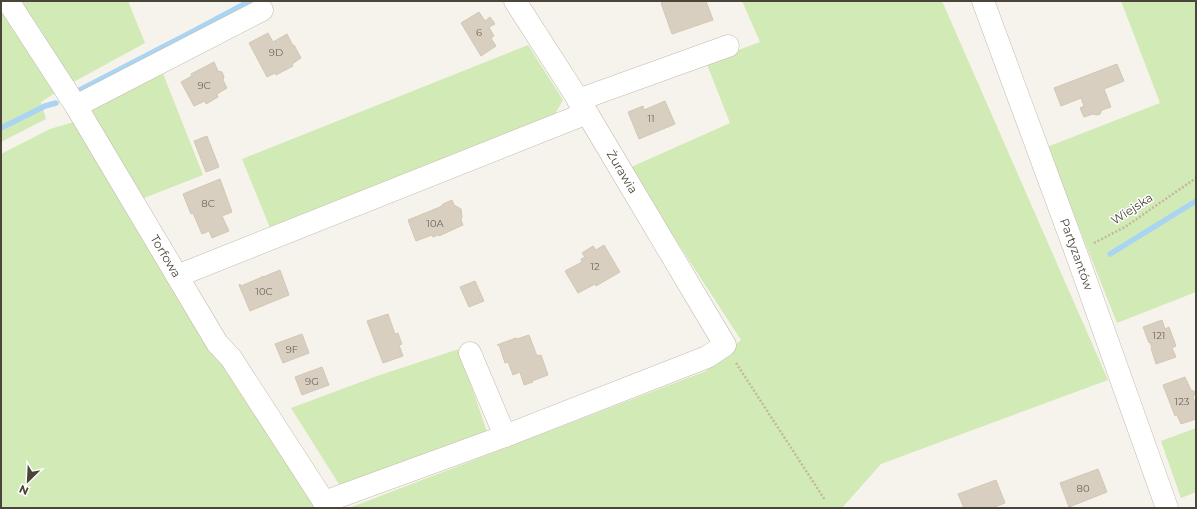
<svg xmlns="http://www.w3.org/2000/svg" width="1197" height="509" font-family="Montserrat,sans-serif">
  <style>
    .green { fill: #d2eab5 }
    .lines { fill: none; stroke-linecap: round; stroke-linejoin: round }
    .stream { stroke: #a9d4f2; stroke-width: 5.5 }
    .building { fill: #d8cfc1; stroke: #d3c7b4 }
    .minor-casing { stroke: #c2bbae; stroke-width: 23 }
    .path { stroke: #c4b79f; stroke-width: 2.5; stroke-dasharray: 2 2; stroke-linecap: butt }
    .minor { stroke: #fff; stroke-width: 22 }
    .labels { text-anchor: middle; stroke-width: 3; stroke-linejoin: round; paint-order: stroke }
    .number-label { font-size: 10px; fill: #6e675b }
    .street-label { font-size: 12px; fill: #4b4439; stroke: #fff }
  </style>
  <rect width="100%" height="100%" fill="#f6f3ec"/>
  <g class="green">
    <polygon points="22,1 128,1 145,43 68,85 21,2"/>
    <polygon points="742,1 942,1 1108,380 881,464 842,508 349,508 706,371 741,340 629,168 730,123 706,62 760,42"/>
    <polygon points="1121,1 1196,1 1196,292 1117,323 1047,147 1160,103"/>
    <polygon points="1,8 55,93 41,102 46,119 1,142"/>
    <polygon points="528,45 563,100 552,119 270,228 242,159"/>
    <polygon points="162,71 203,175 139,200 91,108"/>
    <polygon points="74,122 318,508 1,508 1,154 50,129"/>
    <polygon points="459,349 487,432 342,489 291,408 377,376"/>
    <polygon points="1196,428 1196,492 1181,498 1161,441"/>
  </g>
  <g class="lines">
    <g class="stream">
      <polyline points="74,93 190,33 250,1"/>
      <polyline points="1,128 45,106 56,103"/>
      <polyline points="1110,254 1196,201"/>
    </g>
  </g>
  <g class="building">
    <polygon points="666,1 706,1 713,20 672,34 661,3"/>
    <polygon points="479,12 485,21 490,17 495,24 489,27 494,36 491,38 496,46 481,56 461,23"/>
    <polygon points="268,33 273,42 287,34 293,46 294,45 301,58 292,64 293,66 276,75 275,73 267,77 249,43"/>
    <polygon points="214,62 218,71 222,72 224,77 223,80 227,88 217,94 218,97 206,104 205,101 194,106 181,82 192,76 191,74"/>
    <polygon points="1117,64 1124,81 1104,89 1111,107 1102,110 1100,114 1097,115 1093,114 1084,117 1080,108 1084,106 1081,98 1061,106 1054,88"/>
    <polygon points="665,101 675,124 639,139 628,112 643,106 644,110"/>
    <polygon points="207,136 219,167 206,172 194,141"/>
    <polygon points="220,179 232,212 222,216 229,231 212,238 209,231 202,234 193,213 191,214 183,194"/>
    <polygon points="452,200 454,205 461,209 462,217 461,220 463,225 439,236 438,235 433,237 432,235 416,241 408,220 440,207 443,204"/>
    <polygon points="604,245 620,272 596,286 595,284 578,293 565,271 582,262 581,259 585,257 582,253 593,246 596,250"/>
    <polygon points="280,270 289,295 250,311 239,285 240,284 241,286 262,277 262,276 263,277"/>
    <polygon points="475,281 484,301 469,307 460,287"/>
    <polygon points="388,314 395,334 398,333 402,344 399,345 403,356 383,363 367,321"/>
    <polygon points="1162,320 1165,329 1169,327 1176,346 1172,348 1176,357 1156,364 1151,348 1152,348 1150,342 1149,343 1143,327"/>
    <polygon points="302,334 309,353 283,363 275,344"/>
    <polygon points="529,335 537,356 541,355 548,375 532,381 533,382 524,385 520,372 513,375 508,362 505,363 499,345 497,345 516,338 517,339"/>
    <polygon points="322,367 329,385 302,395 295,377"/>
    <polygon points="1185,377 1191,390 1196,392 1193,397 1196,404 1196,419 1181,424 1177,415 1175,416 1163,385"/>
    <polygon points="1098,469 1107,492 1069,507 1060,483"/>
    <polygon points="996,480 1005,503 992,508 964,508 958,494"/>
  </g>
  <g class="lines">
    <g class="minor-casing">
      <g id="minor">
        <path id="s1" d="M8,1L76,106L217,343L231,358L328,508"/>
        <path id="s2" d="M983,1L1075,250L1167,508"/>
        <polyline points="578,100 728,46"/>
        <polyline points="76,106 262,10"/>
        <polyline points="177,276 587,113"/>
        <polyline points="470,353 505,436"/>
        <polyline points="324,502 505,436 707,357 725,345 587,113 515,1"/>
      </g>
    </g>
    <g class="path">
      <polyline points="1094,243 1125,227 1196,178"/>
      <polyline points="736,363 825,500"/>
    </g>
    <use href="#minor" class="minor"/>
  </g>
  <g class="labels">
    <g class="number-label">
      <text x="479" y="36">6</text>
      <text x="276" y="56">9D</text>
      <text x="204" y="89">9C</text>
      <text x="651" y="122">11</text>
      <text x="208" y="207">8C</text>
      <text x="435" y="227">10A</text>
      <text x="595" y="270">12</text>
      <text x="264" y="295">10C</text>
      <text x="1159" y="339">121</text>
      <text x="292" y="353">9F</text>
      <text x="312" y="385">9G</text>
      <text x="1182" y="405">123</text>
      <text x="1083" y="492">80</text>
    </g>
    <g class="street-label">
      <text transform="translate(622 172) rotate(59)" y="4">Żurawia</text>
      <text transform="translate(1132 209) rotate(-33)" y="4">Wiejska</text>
      <text dy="4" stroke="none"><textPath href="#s2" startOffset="270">Partyzantów</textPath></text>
      <text dy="4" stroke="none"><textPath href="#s1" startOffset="300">Torfowa</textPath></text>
    </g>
  </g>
  <rect width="1197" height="509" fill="none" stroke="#4b4439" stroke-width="4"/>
  <g transform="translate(28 481) rotate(204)" stroke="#ffffff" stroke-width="3" paint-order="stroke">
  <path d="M0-3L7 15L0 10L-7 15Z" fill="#4b4439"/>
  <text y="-6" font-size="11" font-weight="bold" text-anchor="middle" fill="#4b4439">N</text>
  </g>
</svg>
